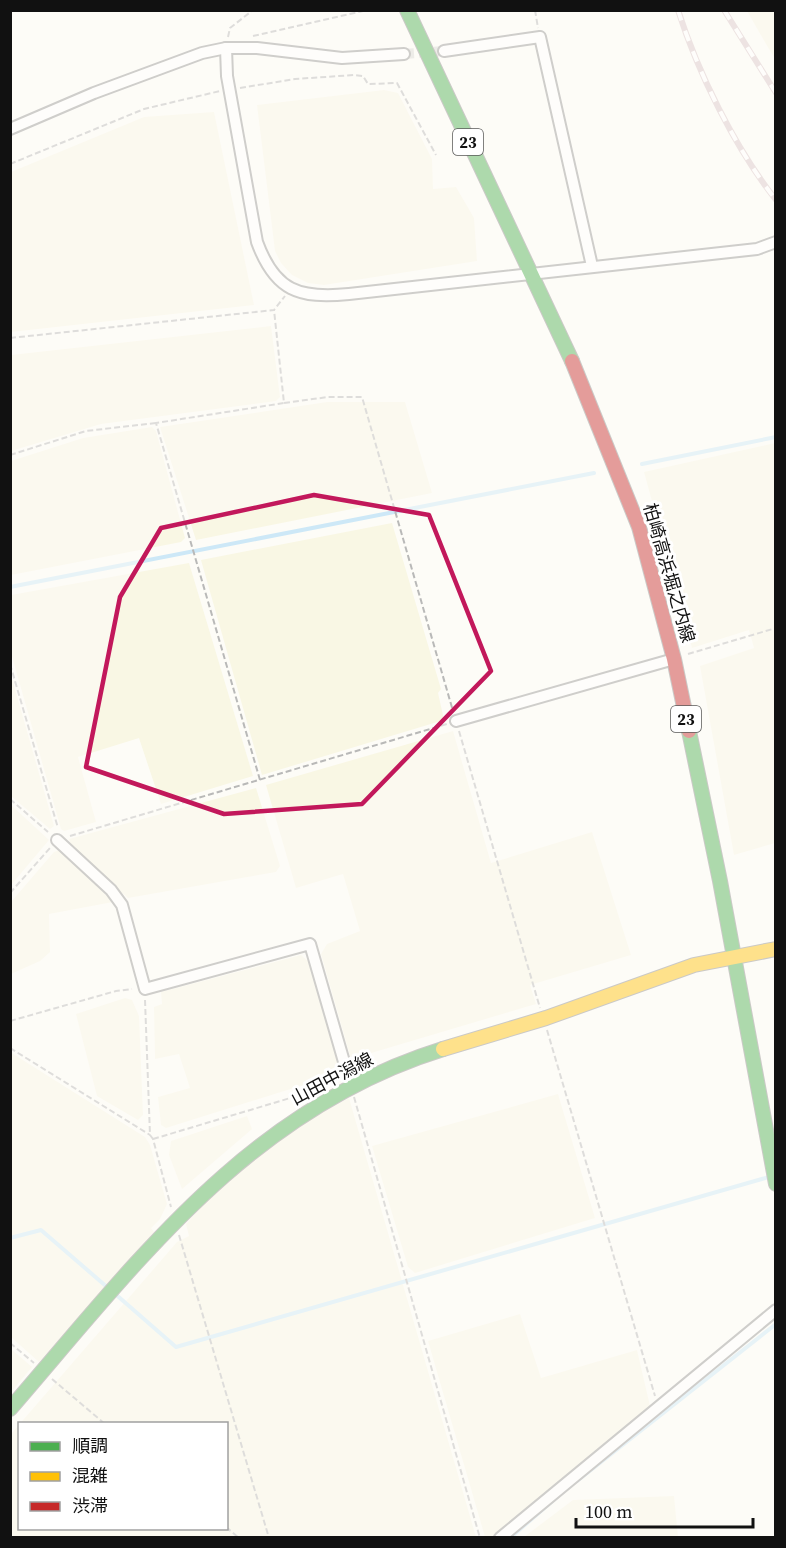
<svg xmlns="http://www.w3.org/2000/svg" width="786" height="1548" font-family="'Source Serif 4','Noto Sans JP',serif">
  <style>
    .farmland { fill: #f9f7e4; fill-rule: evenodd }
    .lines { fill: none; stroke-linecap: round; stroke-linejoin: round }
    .stream { stroke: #cde8f7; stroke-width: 4 }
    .street-tunnel { stroke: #dad9d4; stroke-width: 10; stroke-dasharray: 10 5; stroke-linecap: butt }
    .street-casing { stroke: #979795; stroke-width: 14 }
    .fast-casing { stroke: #8e8d8b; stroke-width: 16 }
    .slow-casing { stroke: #8e8d8b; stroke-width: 16 }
    .jam-casing { stroke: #8e8d8b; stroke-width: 16 }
    .path { stroke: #b9b9b8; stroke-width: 2; stroke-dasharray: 6 3; stroke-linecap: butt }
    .street { stroke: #fffffe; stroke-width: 10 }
    .fast { stroke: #4caf50; stroke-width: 14 }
    .slow { stroke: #ffc107; stroke-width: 14 }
    .jam { stroke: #c62828; stroke-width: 14 }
    .rail-casing { stroke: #d9c6c7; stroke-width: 6 }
    .rail { stroke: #fff; stroke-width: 4; stroke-dasharray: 11; stroke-linecap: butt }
    .marked { fill: none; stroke: #c2185b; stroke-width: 4.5; stroke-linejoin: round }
    .labels { text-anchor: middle; stroke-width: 6; stroke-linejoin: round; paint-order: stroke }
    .shield { fill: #fff; stroke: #585858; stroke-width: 1.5 }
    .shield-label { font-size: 16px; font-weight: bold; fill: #111 }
    .street-label { font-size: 18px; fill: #111; stroke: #fff }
  </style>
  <rect width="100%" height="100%" fill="#fdfcf7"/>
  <g class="farmland">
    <polygon points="747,11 775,11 775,59 766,44"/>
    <polygon points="384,90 398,93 432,159 433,189 456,187 474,218 477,261 324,285 308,283 292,275 281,263 275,251 257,105"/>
    <polygon points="214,112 254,305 11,332 11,172 144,117"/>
    <polygon points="271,326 280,397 276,401 101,424 11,451 11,355"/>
    <polygon points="327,402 405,402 432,493 196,540 160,427"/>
    <polygon points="152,427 156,431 185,538 181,542 11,575 11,461 83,438"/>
    <polygon points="775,443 775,843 734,855 700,666 754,648 749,630 692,648 644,472"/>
    <polygon points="392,523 441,689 438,693 444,720 262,775 201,560"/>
    <polygon points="189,563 253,776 161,804 139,738 78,757 96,822 64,831 61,829 11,653 11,595"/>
    <polygon points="11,675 54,826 50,829 11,796"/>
    <polygon points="453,731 491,863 592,832 631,955 530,985 536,1004 351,1059 321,954 327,944 360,931 343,874 296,888 266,785"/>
    <polygon points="256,788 280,866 276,872 128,898 72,848 69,839"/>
    <polygon points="11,805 49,840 11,885"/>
    <polygon points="60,850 113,902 49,914 50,952 40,961 11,974 11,902 54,852"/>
    <polygon points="301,955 308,961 339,1067 335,1075 166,1128 161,1125 158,1097 190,1088 179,1054 155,1059 154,1007 162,1004 161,992"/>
    <polygon points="125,998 132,1000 139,1016 143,1115 138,1120 97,1096 76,1014"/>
    <polygon points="10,1052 145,1137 150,1145 167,1204 160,1219 151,1228 154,1232 39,1362 11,1337"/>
    <polygon points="558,1094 595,1218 415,1273 408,1267 372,1146"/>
    <path d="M349,1098L476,1537H11V1434L177,1242L189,1236L186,1224L205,1203L263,1152L314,1117ZM20,1424H226V1528H20Z"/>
    <polygon points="247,1116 252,1129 182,1189 169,1155 171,1141"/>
    <polygon points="520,1314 541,1378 637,1350 650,1406 495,1537 485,1537 428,1341"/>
    <polygon points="11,1349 32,1367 11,1392"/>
    <polygon points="674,1496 678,1537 524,1537 573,1500"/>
  </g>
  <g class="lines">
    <g class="stream">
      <polyline points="642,464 776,437"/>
      <polyline points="10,587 594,473"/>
      <polyline points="10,1238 41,1230 107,1287"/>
      <polyline points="113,1292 176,1347 769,1177"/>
      <polyline points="577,1481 776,1324"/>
      <polyline points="510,1538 557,1497"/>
    </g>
    <polyline class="street-tunnel" points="404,54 444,51"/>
    <g class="street-casing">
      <g id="street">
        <path d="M226,48L227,76L257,242C275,291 299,299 349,294L757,249L776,242"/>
        <polyline points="444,51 540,37 592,266"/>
        <polyline points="10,129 94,93 202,53 226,48 257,48 342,58 404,54"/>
        <polyline points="456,721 674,659"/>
        <polyline points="57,840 111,890 122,905 145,989 310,944 351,1086"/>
        <polyline points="500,1538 776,1310"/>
      </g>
    </g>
    <g class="fast-casing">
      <g id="fast">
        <polyline points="407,10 572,361"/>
        <polyline points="689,731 720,881 776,1184"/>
        <path d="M10,1409C137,1262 249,1109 443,1049"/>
      </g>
    </g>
    <g class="slow-casing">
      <polyline id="slow" points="443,1049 546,1018 694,965 776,949"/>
    </g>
    <g class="jam-casing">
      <polyline id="jam" points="572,361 639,527 674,659 689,731"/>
    </g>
    <g class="path">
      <polyline points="535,10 538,28"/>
      <polyline points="253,36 367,10"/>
      <polyline points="228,37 230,28 253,10"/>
      <polyline points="240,88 295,79 354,75 363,76 368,84 397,83 436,155"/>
      <polyline points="10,164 144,109 220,91"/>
      <polyline points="10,338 274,310 285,296"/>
      <polyline points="284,403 328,397 362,397 453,711"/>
      <polyline points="10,455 86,431 156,423"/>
      <polyline points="688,654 776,628"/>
      <polyline points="10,664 58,828"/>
      <polyline points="459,731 540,1008"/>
      <polyline points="260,780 156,423 284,403 274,310"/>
      <polyline points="10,799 48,832"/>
      <polyline points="70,836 447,724"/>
      <polyline points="10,893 50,848"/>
      <polyline points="145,1000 150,1135 153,1139 171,1207"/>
      <polyline points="10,1021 116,991 132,989"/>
      <polyline points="547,1030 655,1396"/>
      <polyline points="10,1048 150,1135"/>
      <polyline points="354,1097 480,1538"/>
      <polyline points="153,1139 297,1096 299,1099"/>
      <polyline points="179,1235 269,1538"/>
      <polyline points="10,1343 34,1363"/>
      <polyline points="52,1379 105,1424"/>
      <polyline points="226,1527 239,1538"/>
    </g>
    <use href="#street" class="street"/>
    <use href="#fast" class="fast"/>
    <use href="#slow" class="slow"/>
    <use href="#jam" class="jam"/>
    <g class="rail-casing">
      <g id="rail">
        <path d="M678,10C698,73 735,148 776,200"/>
        <polyline points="724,10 776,93"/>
      </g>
    </g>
    <use href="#rail" class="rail"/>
  </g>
  <path d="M0 0H786V1548H0ZM314,495L429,515L491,671L362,804L224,814L86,767L120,597L161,528Z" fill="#fdfcf7" fill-opacity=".55" fill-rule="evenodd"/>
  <path class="marked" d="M314,495L429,515L491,671L362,804L224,814L86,767L120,597L161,528Z"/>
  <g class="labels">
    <g class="shield">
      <rect x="453" y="129" width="30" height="26" rx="4.5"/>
      <rect x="671" y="706" width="30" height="26" rx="4.5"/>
    </g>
    <g class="shield-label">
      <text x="468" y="148">23</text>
      <text x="686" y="725">23</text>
    </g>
    <g class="street-label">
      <text transform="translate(669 573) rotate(74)" y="6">柏崎高浜堀之内線</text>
      <text transform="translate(332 1079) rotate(-28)" y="6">山田中潟線</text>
    </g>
  </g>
  <rect width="786" height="1548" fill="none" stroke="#111111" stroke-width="24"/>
  <rect x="18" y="1422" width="210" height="108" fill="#ffffff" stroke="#a0a0a0" stroke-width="1.5"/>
  <rect x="30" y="1442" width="30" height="9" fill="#4caf50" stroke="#a0a0a0" stroke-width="1.5"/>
  <text x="72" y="1452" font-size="18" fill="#111111">順調</text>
  <rect x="30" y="1472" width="30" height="9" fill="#ffc107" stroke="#a0a0a0" stroke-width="1.5"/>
  <text x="72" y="1482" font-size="18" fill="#111111">混雑</text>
  <rect x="30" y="1502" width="30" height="9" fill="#c62828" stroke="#a0a0a0" stroke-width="1.5"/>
  <text x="72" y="1512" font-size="18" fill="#111111">渋滞</text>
  <path d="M576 1518v9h177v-9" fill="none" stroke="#111111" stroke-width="3"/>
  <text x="585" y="1518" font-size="18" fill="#111111" stroke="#ffffff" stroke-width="4.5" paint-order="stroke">100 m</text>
</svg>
